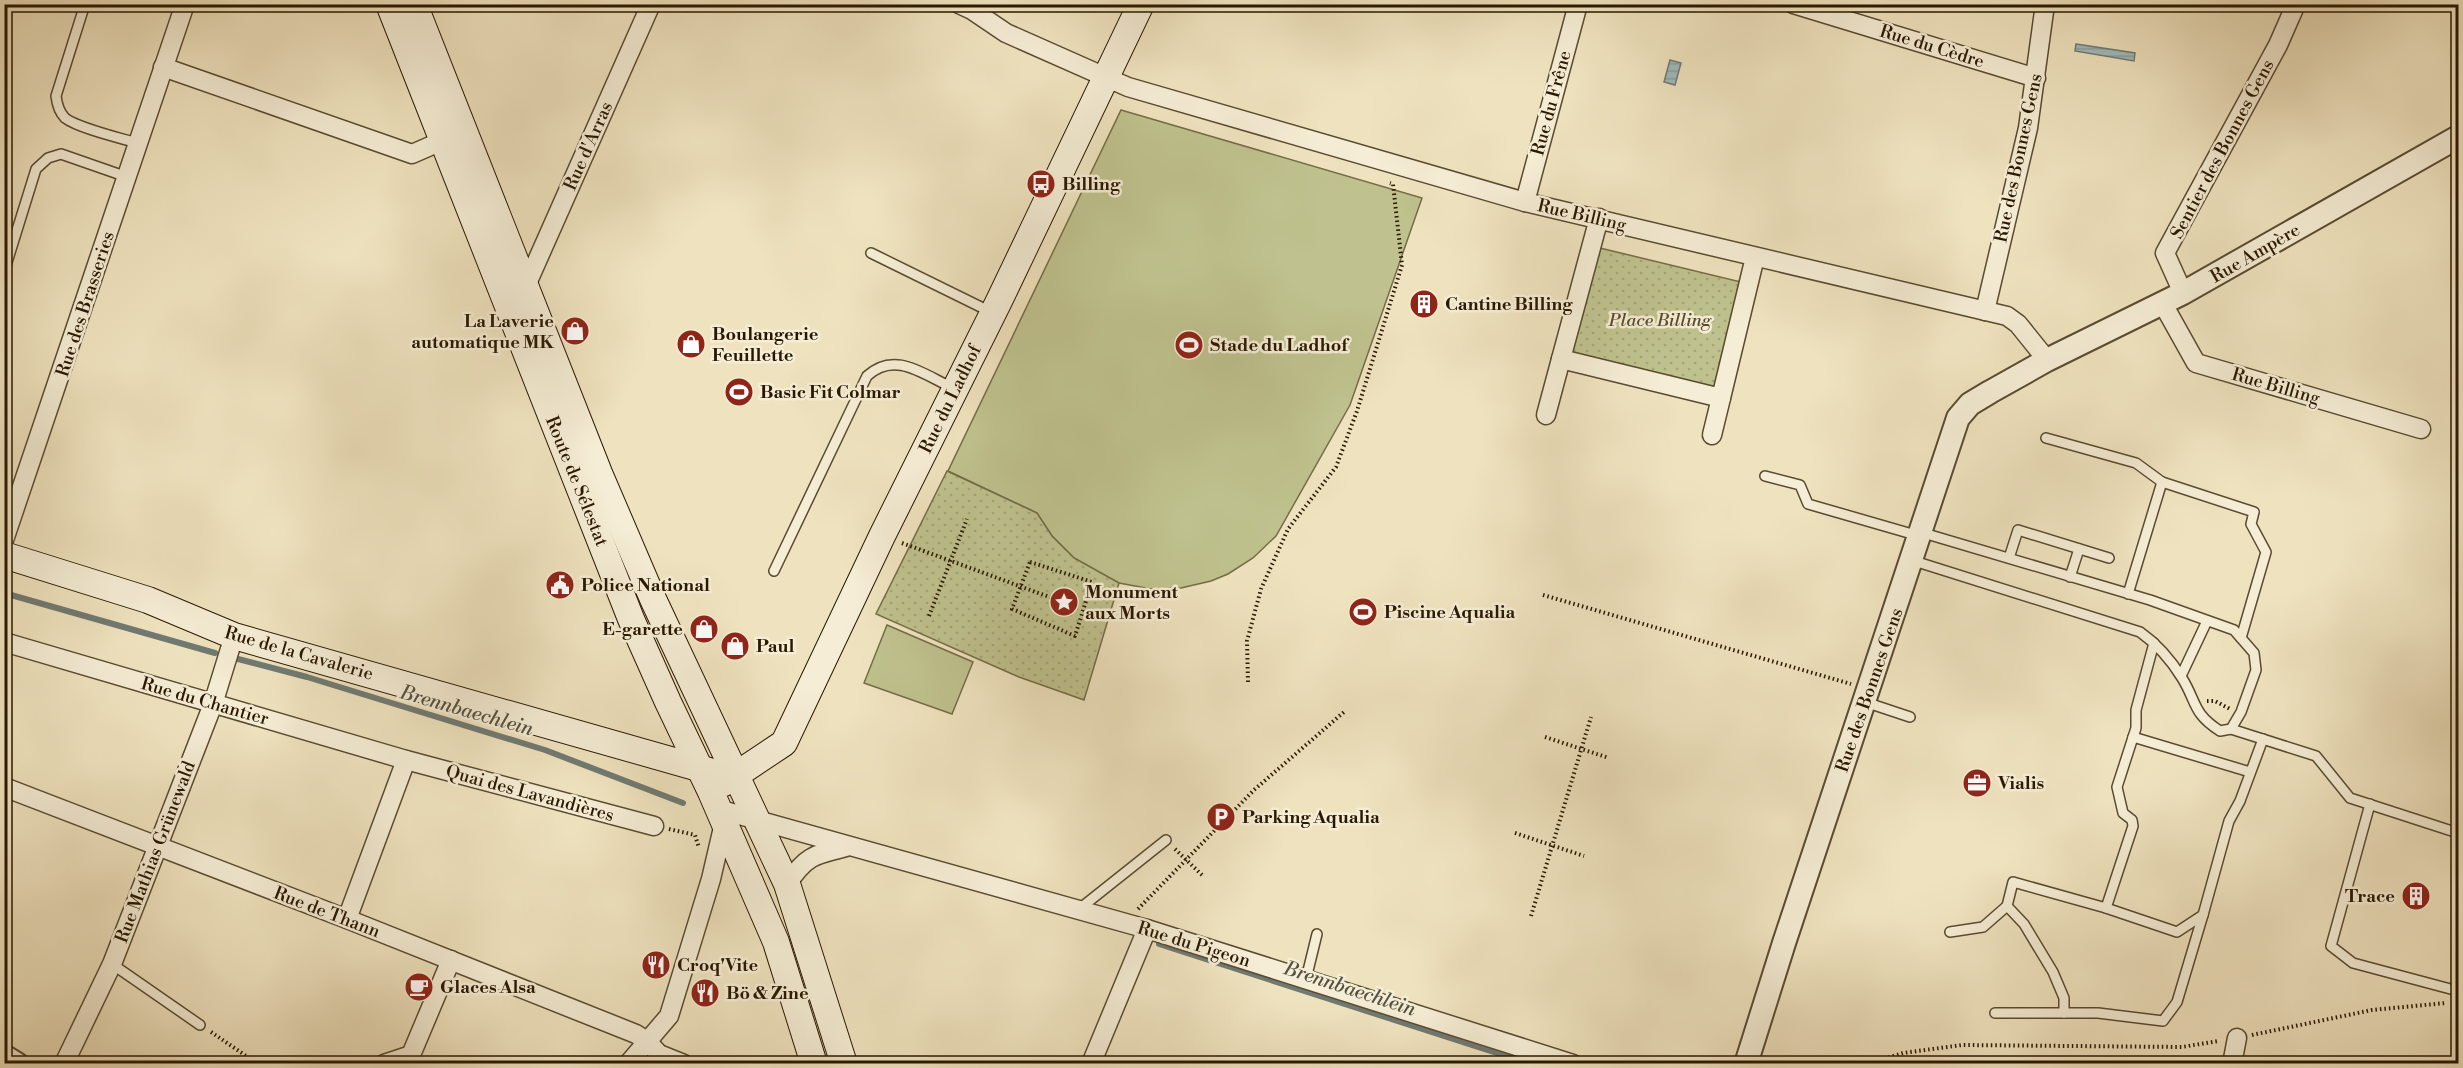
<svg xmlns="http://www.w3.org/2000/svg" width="2463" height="1068" font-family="'Libre Bodoni',serif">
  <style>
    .grass { fill: #bfc28e; stroke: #746d47; stroke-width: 1.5 }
    .park { fill: url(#park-dots); stroke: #746d47; stroke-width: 1.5 }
    .water { fill: url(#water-rules); stroke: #707a72; stroke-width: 1.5 }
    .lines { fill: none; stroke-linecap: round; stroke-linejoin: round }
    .stream { stroke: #707a72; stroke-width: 6 }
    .service-casing { stroke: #5a4b30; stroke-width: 12 }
    .minor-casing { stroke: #5a4b30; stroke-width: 21 }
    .tertiary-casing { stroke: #5a4b30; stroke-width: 26 }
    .secondary-casing { stroke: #291800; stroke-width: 28 }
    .path { stroke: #291800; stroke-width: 4; stroke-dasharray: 1.5 3; stroke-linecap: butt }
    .service { stroke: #f5edd5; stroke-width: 9 }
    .minor { stroke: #f5edd5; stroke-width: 18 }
    .tertiary { stroke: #f5edd5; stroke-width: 22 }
    .secondary { stroke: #f5edd5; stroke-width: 26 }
    .labels { text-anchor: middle; stroke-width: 5; stroke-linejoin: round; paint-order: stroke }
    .street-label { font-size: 18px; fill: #291800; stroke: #f5edd5 }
    .poi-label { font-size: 18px; font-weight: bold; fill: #291800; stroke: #f5edd5; text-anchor: start }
    .park-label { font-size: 18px; font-style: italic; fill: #564b2b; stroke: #f5edd5 }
    .water-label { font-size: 20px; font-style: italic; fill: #535142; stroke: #f5edd5 }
  </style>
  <defs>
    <pattern id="park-dots" width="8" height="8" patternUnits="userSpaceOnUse" patternTransform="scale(1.5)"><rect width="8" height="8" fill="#bfc28e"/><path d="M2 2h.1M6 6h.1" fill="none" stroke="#a4a679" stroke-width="1.8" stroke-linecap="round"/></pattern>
    <pattern id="water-rules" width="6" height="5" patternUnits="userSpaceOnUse" patternTransform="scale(1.5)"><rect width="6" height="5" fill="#a0bbbe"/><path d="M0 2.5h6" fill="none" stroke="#8aa0a2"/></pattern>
  </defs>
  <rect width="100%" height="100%" fill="#efe3bf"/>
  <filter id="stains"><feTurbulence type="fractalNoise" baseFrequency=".00333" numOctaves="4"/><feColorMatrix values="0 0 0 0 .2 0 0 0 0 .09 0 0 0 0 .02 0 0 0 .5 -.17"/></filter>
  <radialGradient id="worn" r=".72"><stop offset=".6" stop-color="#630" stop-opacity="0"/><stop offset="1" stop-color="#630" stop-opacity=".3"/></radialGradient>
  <g class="grass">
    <polygon points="1121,110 1422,198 1350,405 1276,536 1253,558 1228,574 1211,581 1181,588 1151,589 1119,583 1074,558 1052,536 1037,513 948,471"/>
    <polygon points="887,625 973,662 952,714 864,683"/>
  </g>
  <g class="park">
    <polygon points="1600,248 1741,282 1716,386 1713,389 1571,354"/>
    <polygon points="947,471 1037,513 1052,536 1074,558 1119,583 1084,700 1019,677 876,614"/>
  </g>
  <g class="water">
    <polygon points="2076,44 2135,53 2134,61 2075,51"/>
    <polygon points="1670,60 1681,63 1675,85 1664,82"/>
  </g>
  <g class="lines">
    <g class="stream">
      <polyline points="4,593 215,653"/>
      <polyline points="238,659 307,677 545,750 683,803"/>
      <polyline points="1159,944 1531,1064"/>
    </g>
    <g class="service-casing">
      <g id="service">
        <path d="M85,4L56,96C57,104 59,112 65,118C78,128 120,138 137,143"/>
        <polyline points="871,253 991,312"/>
        <polyline points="4,272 36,169 48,158 61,154 127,177"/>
        <polyline points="2046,438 2136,463 2162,482"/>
        <polyline points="1765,476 1800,485 1808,504 1919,536"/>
        <polyline points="2009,558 2018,530 2109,558"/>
        <path d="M1911,560L2140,632C2157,644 2171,660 2182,678C2197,702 2192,713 2220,731L2231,729L2241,712L2256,670L2254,653L2234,630L2150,600L1920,532"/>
        <path d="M774,571L867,376C895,350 924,375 953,388"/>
        <polyline points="2070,577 2079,549"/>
        <polyline points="2128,594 2162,482 2254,512 2251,524 2266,552 2241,638"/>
        <polyline points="2181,676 2207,621"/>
        <polyline points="1865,702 1910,717"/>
        <polyline points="2231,729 2316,756 2350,798 2458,833"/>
        <polyline points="2133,737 2250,772"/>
        <polyline points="2370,804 2331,946 2353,963 2458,991"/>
        <polyline points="2106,908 2133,826 2132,820 2123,813 2117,787 2136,728 2136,710 2154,643"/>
        <polyline points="1078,910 1166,840"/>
        <polyline points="1950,932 1983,927 2007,906"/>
        <polyline points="112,964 200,1025"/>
        <polyline points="1306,979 1317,934"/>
        <polyline points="1995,1013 2098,1013 2163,1021 2177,1002 2203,915"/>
        <polyline points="2064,1013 2064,998 2053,972 2024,924 2007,906 2013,882 2106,908 2177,932 2203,915 2229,821 2240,801 2263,739"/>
      </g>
    </g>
    <g class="minor-casing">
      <g id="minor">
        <polyline points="959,4 972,10 1006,33 1128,87 1525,202 2007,316 2018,324 2047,360"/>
        <polyline points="1793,4 2036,78"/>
        <polyline points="163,67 412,154 444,140"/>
        <polyline points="1525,202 1578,4"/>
        <polyline points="1599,218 1561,359 1721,398 1755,257"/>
        <polyline points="525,288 651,4"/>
        <polyline points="2183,293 2165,253 2278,45 2296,4"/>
        <polyline points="2163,304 2196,363 2421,429"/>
        <polyline points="1985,311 2028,128 2045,4"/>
        <polyline points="1546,415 1561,359"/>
        <polyline points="1712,435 1721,398"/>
        <polyline points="4,540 185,4"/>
        <polyline points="4,642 406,760 654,826"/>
        <polyline points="4,787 347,919 636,1034 647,1041 659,1054 684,1064"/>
        <polyline points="718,809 1147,929 1573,1064"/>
        <path d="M787,884C806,856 813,855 846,847"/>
        <polyline points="347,919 406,760"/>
        <polyline points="64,1064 112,964 213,704 234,636"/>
        <polyline points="384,1064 411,1055 451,960"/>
        <polyline points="628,1064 669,1016 711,879 724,823"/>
        <polyline points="1091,1064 1147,929"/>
        <polyline points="2232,1064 2237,1038"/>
      </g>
    </g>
    <g class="tertiary-casing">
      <g id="tertiary">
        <polyline points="4,1056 17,1064"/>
        <polyline points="1746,1064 1784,943 1958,418 1970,404 1990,392 2047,360 2183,293 2458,137"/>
      </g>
    </g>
    <g class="secondary-casing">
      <g id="secondary">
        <polyline points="389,4 631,619 668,702 711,792 776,942 814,1064"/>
        <polyline points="414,4 599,473 653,599 787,884 844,1064"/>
        <polyline points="4,555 148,600 234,636 709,771"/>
        <polyline points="724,783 784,743 882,536 999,301 1141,4"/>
      </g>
    </g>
    <g class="path">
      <polyline points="902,543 1052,598"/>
      <polygon points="1030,562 1092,582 1075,636 1012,609"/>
      <polyline points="1543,595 1851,684"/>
      <polyline points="929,616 967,519"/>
      <polyline points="1248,682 1247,641 1261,589 1288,529 1336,467 1357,411 1402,265 1393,184 1390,183"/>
      <polyline points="2207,701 2215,701 2230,709"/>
      <polyline points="1545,737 1609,758"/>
      <polyline points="669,829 695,835 699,848"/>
      <polyline points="1515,833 1584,856"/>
      <polyline points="1175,849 1202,875"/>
      <polyline points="1138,909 1254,790 1344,712"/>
      <polyline points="1531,916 1591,717"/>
      <polyline points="211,1032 258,1064"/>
      <polyline points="2252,1035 2372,1010 2446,1003"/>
      <polyline points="1867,1064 1903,1053 1962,1045 2182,1047 2218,1041"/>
    </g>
    <use href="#service" class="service"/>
    <use href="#minor" class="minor"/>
    <use href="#tertiary" class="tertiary"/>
    <use href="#secondary" class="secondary"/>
  </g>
  <defs>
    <g id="bus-disc" transform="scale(1.5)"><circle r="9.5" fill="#8f2418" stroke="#f5edd5"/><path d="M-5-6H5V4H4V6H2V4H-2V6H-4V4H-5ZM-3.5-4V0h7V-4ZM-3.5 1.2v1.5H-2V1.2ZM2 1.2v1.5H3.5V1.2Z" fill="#fff"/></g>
    <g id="building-disc" transform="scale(1.5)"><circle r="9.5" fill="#8f2418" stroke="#f5edd5"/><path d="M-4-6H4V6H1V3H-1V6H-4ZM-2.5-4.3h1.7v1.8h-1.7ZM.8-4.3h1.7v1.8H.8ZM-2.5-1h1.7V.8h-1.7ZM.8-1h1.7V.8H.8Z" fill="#fff"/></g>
    <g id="shop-disc" transform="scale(1.5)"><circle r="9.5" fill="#8f2418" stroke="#f5edd5"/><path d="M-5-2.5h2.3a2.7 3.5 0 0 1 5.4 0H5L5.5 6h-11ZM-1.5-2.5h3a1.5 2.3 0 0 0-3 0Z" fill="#fff"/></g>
    <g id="stadium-disc" transform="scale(1.5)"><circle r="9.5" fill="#8f2418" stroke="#f5edd5"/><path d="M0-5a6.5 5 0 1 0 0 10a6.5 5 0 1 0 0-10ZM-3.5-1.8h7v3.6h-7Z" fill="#fff"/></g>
    <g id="civic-disc" transform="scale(1.5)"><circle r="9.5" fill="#8f2418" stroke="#f5edd5"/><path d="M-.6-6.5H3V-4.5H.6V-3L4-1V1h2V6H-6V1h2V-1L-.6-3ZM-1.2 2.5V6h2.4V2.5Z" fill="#fff"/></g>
    <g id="sight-disc" transform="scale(1.5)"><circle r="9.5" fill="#8f2418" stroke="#f5edd5"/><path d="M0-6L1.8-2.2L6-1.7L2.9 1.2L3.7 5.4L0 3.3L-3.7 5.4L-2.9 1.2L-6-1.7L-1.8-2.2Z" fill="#fff"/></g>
    <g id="office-disc" transform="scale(1.5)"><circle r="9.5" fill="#8f2418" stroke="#f5edd5"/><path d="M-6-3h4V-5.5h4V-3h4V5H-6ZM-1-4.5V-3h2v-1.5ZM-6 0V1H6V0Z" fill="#fff"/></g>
    <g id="parking-disc" transform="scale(1.5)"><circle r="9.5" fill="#8f2418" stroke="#f5edd5"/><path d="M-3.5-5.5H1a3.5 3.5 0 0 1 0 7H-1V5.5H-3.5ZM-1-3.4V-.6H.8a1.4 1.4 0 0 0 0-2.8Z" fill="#fff"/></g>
    <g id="restaurant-disc" transform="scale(1.5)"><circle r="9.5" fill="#8f2418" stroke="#f5edd5"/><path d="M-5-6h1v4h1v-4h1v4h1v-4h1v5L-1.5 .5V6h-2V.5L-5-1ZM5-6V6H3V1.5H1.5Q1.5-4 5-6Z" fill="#fff"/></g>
    <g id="cafe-disc" transform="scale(1.5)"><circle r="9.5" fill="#8f2418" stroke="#f5edd5"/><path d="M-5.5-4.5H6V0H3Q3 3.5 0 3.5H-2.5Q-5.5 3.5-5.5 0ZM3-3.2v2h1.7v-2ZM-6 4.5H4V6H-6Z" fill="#fff"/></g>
  </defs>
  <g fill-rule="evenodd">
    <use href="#bus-disc" x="1041" y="184"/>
    <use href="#building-disc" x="1424" y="304"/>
    <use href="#shop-disc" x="575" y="331"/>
    <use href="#shop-disc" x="691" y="344"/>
    <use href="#stadium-disc" x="1189" y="345"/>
    <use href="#stadium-disc" x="739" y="392"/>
    <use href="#civic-disc" x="560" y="585"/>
    <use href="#sight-disc" x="1064" y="602"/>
    <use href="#stadium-disc" x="1363" y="612"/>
    <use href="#shop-disc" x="704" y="629"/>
    <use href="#shop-disc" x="735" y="646"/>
    <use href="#office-disc" x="1977" y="783"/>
    <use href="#parking-disc" x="1221" y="817"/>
    <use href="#building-disc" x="2416" y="896"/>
    <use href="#restaurant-disc" x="656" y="965"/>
    <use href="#cafe-disc" x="419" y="987"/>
    <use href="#restaurant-disc" x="705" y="993"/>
  </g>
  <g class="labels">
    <g class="street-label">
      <text transform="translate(1932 46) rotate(17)" y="6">Rue du Cèdre</text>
      <text transform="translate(1551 103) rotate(-75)" y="6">Rue du Frêne</text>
      <text transform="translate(588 146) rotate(-66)" y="6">Rue d'Arras</text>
      <text transform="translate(2222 149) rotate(-62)" y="6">Sentier des Bonnes Gens</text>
      <text transform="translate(2018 158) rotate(-78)" y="6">Rue des Bonnes Gens</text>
      <text transform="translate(1582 215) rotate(13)" y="6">Rue Billing</text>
      <text transform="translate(2255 253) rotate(-30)" y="6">Rue Ampère</text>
      <text transform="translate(85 304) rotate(-72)" y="6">Rue des Brasseries</text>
      <text transform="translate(2276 386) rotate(16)" y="6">Rue Billing</text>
      <text transform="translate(950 399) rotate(-64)" y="6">Rue du Ladhof</text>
      <text transform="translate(577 481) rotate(68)" y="6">Route de Sélestat</text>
      <text transform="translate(299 653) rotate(16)" y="6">Rue de la Cavalerie</text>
      <text transform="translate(1869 690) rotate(-71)" y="6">Rue des Bonnes Gens</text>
      <text transform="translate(205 701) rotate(16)" y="6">Rue du Chantier</text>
      <text transform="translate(530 793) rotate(15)" y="6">Quai des Lavandières</text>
      <text transform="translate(155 852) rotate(-69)" y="6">Rue Mathias Grünewald</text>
      <text transform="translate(327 912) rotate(21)" y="6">Rue de Thann</text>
      <text transform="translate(1194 944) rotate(17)" y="6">Rue du Pigeon</text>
    </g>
    <g class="poi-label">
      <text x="1062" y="190">Billing</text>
      <text x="1445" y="310">Cantine Billing</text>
      <text x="554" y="327" text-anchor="end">La Laverie<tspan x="554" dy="21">automatique MK</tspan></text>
      <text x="712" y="340">Boulangerie<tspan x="712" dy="21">Feuillette</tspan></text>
      <text x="1210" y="351">Stade du Ladhof</text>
      <text x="760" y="398">Basic Fit Colmar</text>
      <text x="581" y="591">Police National</text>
      <text x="1085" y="598">Monument<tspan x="1085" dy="21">aux Morts</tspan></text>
      <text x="1384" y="618">Piscine Aqualia</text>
      <text x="683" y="635" text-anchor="end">E-garette</text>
      <text x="756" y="652">Paul</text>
      <text x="1998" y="789">Vialis</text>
      <text x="1242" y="823">Parking Aqualia</text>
      <text x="2395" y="902" text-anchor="end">Trace</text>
      <text x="677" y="971">Croq'Vite</text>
      <text x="440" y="993">Glaces Alsa</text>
      <text x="726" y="999">Bö &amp; Zine</text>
    </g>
    <g class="park-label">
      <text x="1660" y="326">Place Billing</text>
    </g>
    <g class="water-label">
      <text transform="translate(467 710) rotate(16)" y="7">Brennbaechlein</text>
      <text transform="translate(1350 988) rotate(18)" y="7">Brennbaechlein</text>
    </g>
  </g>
  <rect width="2463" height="1068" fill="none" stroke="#efe3bf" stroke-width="24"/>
  <rect x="6" y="6" width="2451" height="1056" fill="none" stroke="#291800" stroke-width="3"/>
  <rect x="12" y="12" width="2439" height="1044" fill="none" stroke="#291800" stroke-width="1.5"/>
  <rect width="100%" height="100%" filter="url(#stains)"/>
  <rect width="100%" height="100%" fill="url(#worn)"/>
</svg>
